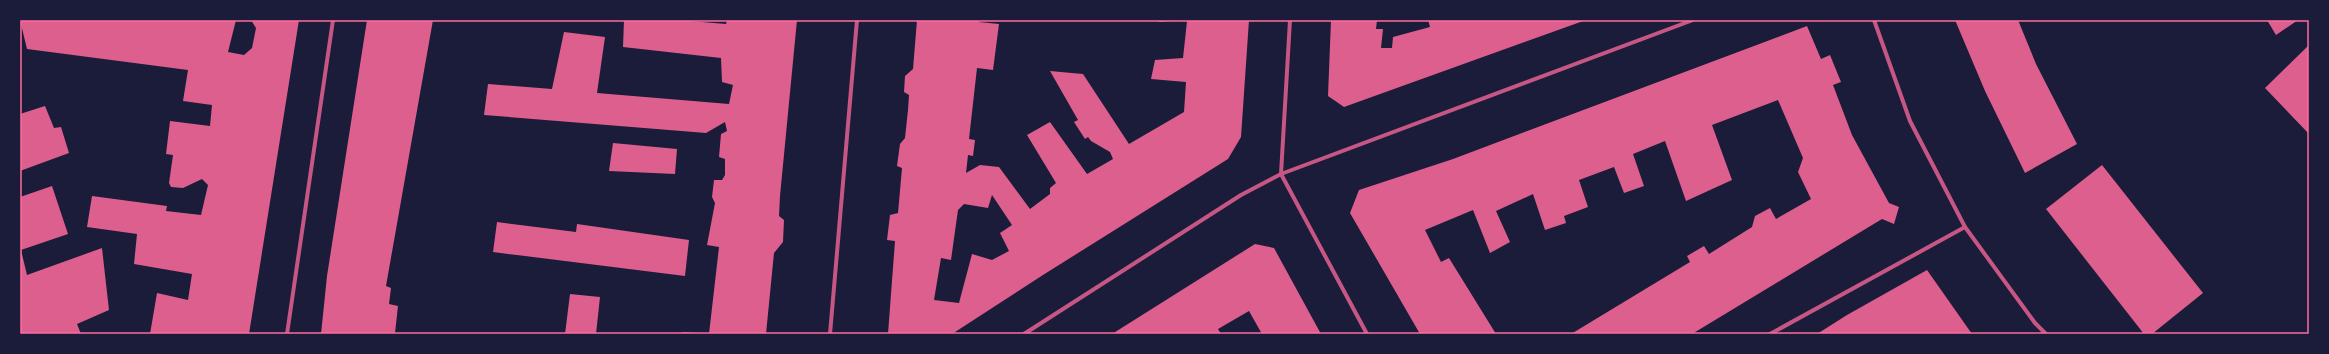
<svg xmlns="http://www.w3.org/2000/svg" width="2329" height="354" font-family="Arial,sans-serif">
  <style>
    .building { fill: #dd5f8e; fill-rule: evenodd }
    .lines { fill: none; stroke-linecap: round; stroke-linejoin: round }
    .minor { stroke: #c65784; stroke-width: 4 }
    .neatline { fill: none; stroke: #ff6b9d; stroke-width: 1.5 }
  </style>
  <rect width="100%" height="100%" fill="#1b1b3a"/>
  <g class="building">
    <polygon points="20,20 236,20 228,52 244,55 252,48 256,28 251,20 299,20 249,334 150,334 157,293 188,300 192,274 134,264 137,234 87,227 92,196 167,206 166,211 201,215 208,185 202,179 183,188 171,187 169,183 173,155 166,154 170,121 210,126 212,105 183,101 188,70 27,49"/>
    <polygon points="367,20 433,20 386,286 391,288 389,304 398,306 395,333 321,334 327,276"/>
    <polygon points="624,20 678,20 726,24 727,20 797,20 780,196 779,216 784,220 783,242 774,253 766,334 709,334 719,247 707,245 715,203 712,197 714,180 722,180 725,175 725,159 719,157 721,134 727,131 725,122 706,133 484,115 488,84 552,89 564,32 605,37 597,93 729,104 733,85 722,82 721,58 623,47"/>
    <path d="M917,20H979V22L999,24L993,70L977,68L969,139L975,140L973,156L968,155L966,173L980,165L999,167L1030,209L1050,194V188L1056,183L1027,135L1050,122L1087,174L1113,159L1110,152L1091,141L1088,137L1085,139L1074,122L1078,120L1050,71L1083,74L1129,144L1184,112L1186,82L1151,79L1155,60L1183,58L1187,21L1185,20H1249L1241,137L1228,159L1043,275L952,334H888L895,241L887,240L890,215L898,213L902,168L897,166L900,144L905,138L908,110L909,95L904,92L905,76L913,69ZM992,195L1012,225L1000,233L1009,251L992,260L972,254L959,303L934,300L941,258L951,260L958,210L964,204L988,208Z"/>
    <polygon points="1159,20 1170,20 1170,21 1159,22"/>
    <polygon points="1331,20 1377,20 1376,29 1383,29 1381,48 1392,48 1393,37 1430,27 1428,20 1586,20 1344,107 1328,96"/>
    <polygon points="1955,20 2018,20 2036,64 2077,144 2025,173 1985,91"/>
    <polygon points="2267,20 2298,20 2276,35"/>
    <polygon points="1807,26 1821,59 1830,55 1841,82 1833,85 1852,135 1889,203 1899,207 1894,224 1882,219 1692,334 1571,334 1690,262 1687,256 1704,246 1709,254 1752,227 1755,216 1770,208 1776,219 1811,199 1798,172 1803,158 1778,100 1712,125 1732,180 1686,201 1665,141 1633,154 1644,186 1624,193 1614,167 1579,180 1588,207 1564,216 1566,223 1545,230 1533,194 1496,211 1510,242 1490,253 1473,210 1425,230 1441,262 1449,258 1496,334 1420,334 1350,213 1359,190 1453,159"/>
    <polygon points="2309,45 2309,134 2265,88"/>
    <polygon points="45,106 54,128 61,127 69,153 20,171 20,114"/>
    <polygon points="613,143 677,149 675,174 609,171"/>
    <polygon points="2102,165 2203,293 2152,334 2144,334 2046,209"/>
    <polygon points="52,186 68,234 21,250 27,275 102,248 109,310 77,324 81,334 20,334 20,197"/>
    <polygon points="497,222 576,232 577,224 689,240 685,276 493,252"/>
    <polygon points="1255,244 1274,248 1321,334 1262,334 1249,311 1218,329 1221,334 1112,334"/>
    <polygon points="1927,270 1972,334 1817,334 1847,315"/>
    <polygon points="570,294 600,297 596,334 565,334"/>
    <polygon points="682,332 699,333 699,334 682,334"/>
  </g>
  <g class="lines">
    <g class="minor">
      <polyline points="1290,20 1281,174 1367,334"/>
      <polyline points="1874,20 1910,121 1965,227 2035,323 2046,334"/>
      <polyline points="287,334 333,20"/>
      <polyline points="830,334 857,20"/>
      <polyline points="1024,334 1241,195 1281,174 1693,20"/>
      <polyline points="1770,334 1965,227"/>
    </g>
  </g>
  <rect width="2329" height="354" fill="none" stroke="#1b1b3a" stroke-width="42"/>
  <rect x="21" y="21" width="2287" height="312" class="neatline"/>
</svg>
